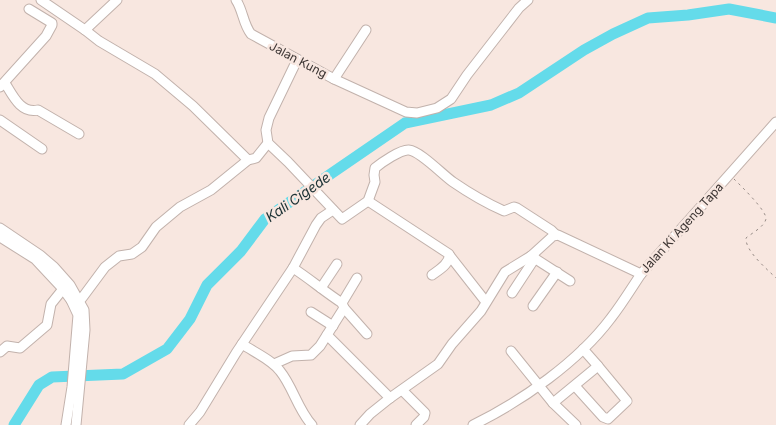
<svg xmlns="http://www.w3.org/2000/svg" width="776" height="425" font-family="Inter,sans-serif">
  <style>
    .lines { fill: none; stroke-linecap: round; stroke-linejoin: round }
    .river { stroke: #64dbea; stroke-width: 11 }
    .minor-casing { stroke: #c2b2ac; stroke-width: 11 }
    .path { stroke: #968b86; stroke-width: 1; stroke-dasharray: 2.5 4; stroke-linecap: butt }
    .minor { stroke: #fff; stroke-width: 9 }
    .labels { text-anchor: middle; stroke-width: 5; stroke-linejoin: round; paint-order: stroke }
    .street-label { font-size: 12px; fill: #3c3533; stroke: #f8e7e0 }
    .water-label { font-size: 14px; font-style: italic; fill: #1c3235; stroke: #f8e7e0 }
  </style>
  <rect width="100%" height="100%" fill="#f8e7e0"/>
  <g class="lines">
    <polyline class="river" points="14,425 39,385 52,377 123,374 167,349 190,319 207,285 241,251 265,219 405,123 491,105 519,93 584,50 613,34 648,18 688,15 729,9 776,18"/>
    <g class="minor-casing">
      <g id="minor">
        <polyline points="41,0 85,30"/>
        <polyline points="117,0 85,30 99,41 155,74 193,106 248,160 256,158 268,143"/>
        <path d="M236,0C243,10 243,24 251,34L334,79L406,112L417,113L437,108L451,99L467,75L519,8L528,0"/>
        <path d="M297,60L269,118L266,130L268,143L288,162L342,219L368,201L375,182L374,175L375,168C381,163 401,149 409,150C420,151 443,175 453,182C469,193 486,203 504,211L514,207L517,208L551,230L556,235"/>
        <polyline points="334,79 366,30"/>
        <path d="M5,83C13,96 21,114 38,110L79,134"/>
        <polyline points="0,87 46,36 52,25 52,23 29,9"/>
        <polyline points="0,120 42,149"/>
        <path d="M368,201L449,254C451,263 439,270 432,275"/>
        <polyline points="0,228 40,255 54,267 70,285 84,310 85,330 76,425"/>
        <polyline points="0,237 35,259 63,289 71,300 78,315 72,387 66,425"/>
        <polyline points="450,256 486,302"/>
        <polyline points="531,256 570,281"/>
        <path d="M293,268C310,279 325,292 342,303"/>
        <polyline points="321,288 337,264"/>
        <polyline points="512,293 535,258"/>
        <polyline points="71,300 82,298 105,267 119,256 132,254 142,247 156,227 180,207 211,190 248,160"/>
        <polyline points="533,306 557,272"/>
        <polyline points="344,308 367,334"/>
        <polyline points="311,312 333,326"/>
        <polyline points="327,335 390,398"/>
        <path d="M242,344C254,352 272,360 280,371C293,387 298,410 312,425"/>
        <polyline points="511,351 553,403 576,425"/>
        <polyline points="0,352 7,346 20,348 47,325 51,304 63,289"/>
        <polyline points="274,364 292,356 311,355 320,346 344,308 342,303 357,278"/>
        <polyline points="575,386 603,417 608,419 627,401 598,366"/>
        <polyline points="402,390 425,413 424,417 416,425"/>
        <polyline points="553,403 598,366 583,349"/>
        <polyline points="189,425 200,412 236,353 293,268 316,225 321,218 333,210"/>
        <polyline points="360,425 370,414 390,398 438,364 452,344 481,311 505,272 531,256 553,236 558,235 641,274"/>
        <path d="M473,425C522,401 578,362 611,318C622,304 631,289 641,274L776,122"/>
      </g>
    </g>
    <path class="path" d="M734,179C741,186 767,211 766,219C764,227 752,233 746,238C745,251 767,269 776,278"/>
    <use href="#minor" class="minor"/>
  </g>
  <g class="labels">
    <g class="street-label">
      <text transform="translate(298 60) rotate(28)" y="4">Jalan Kung</text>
      <text transform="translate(682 228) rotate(-48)" y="4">Jalan Ki Ageng Tapa</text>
    </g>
    <g class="water-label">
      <text transform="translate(298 197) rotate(-35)" y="5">Kali Cigede</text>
    </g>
  </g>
</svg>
